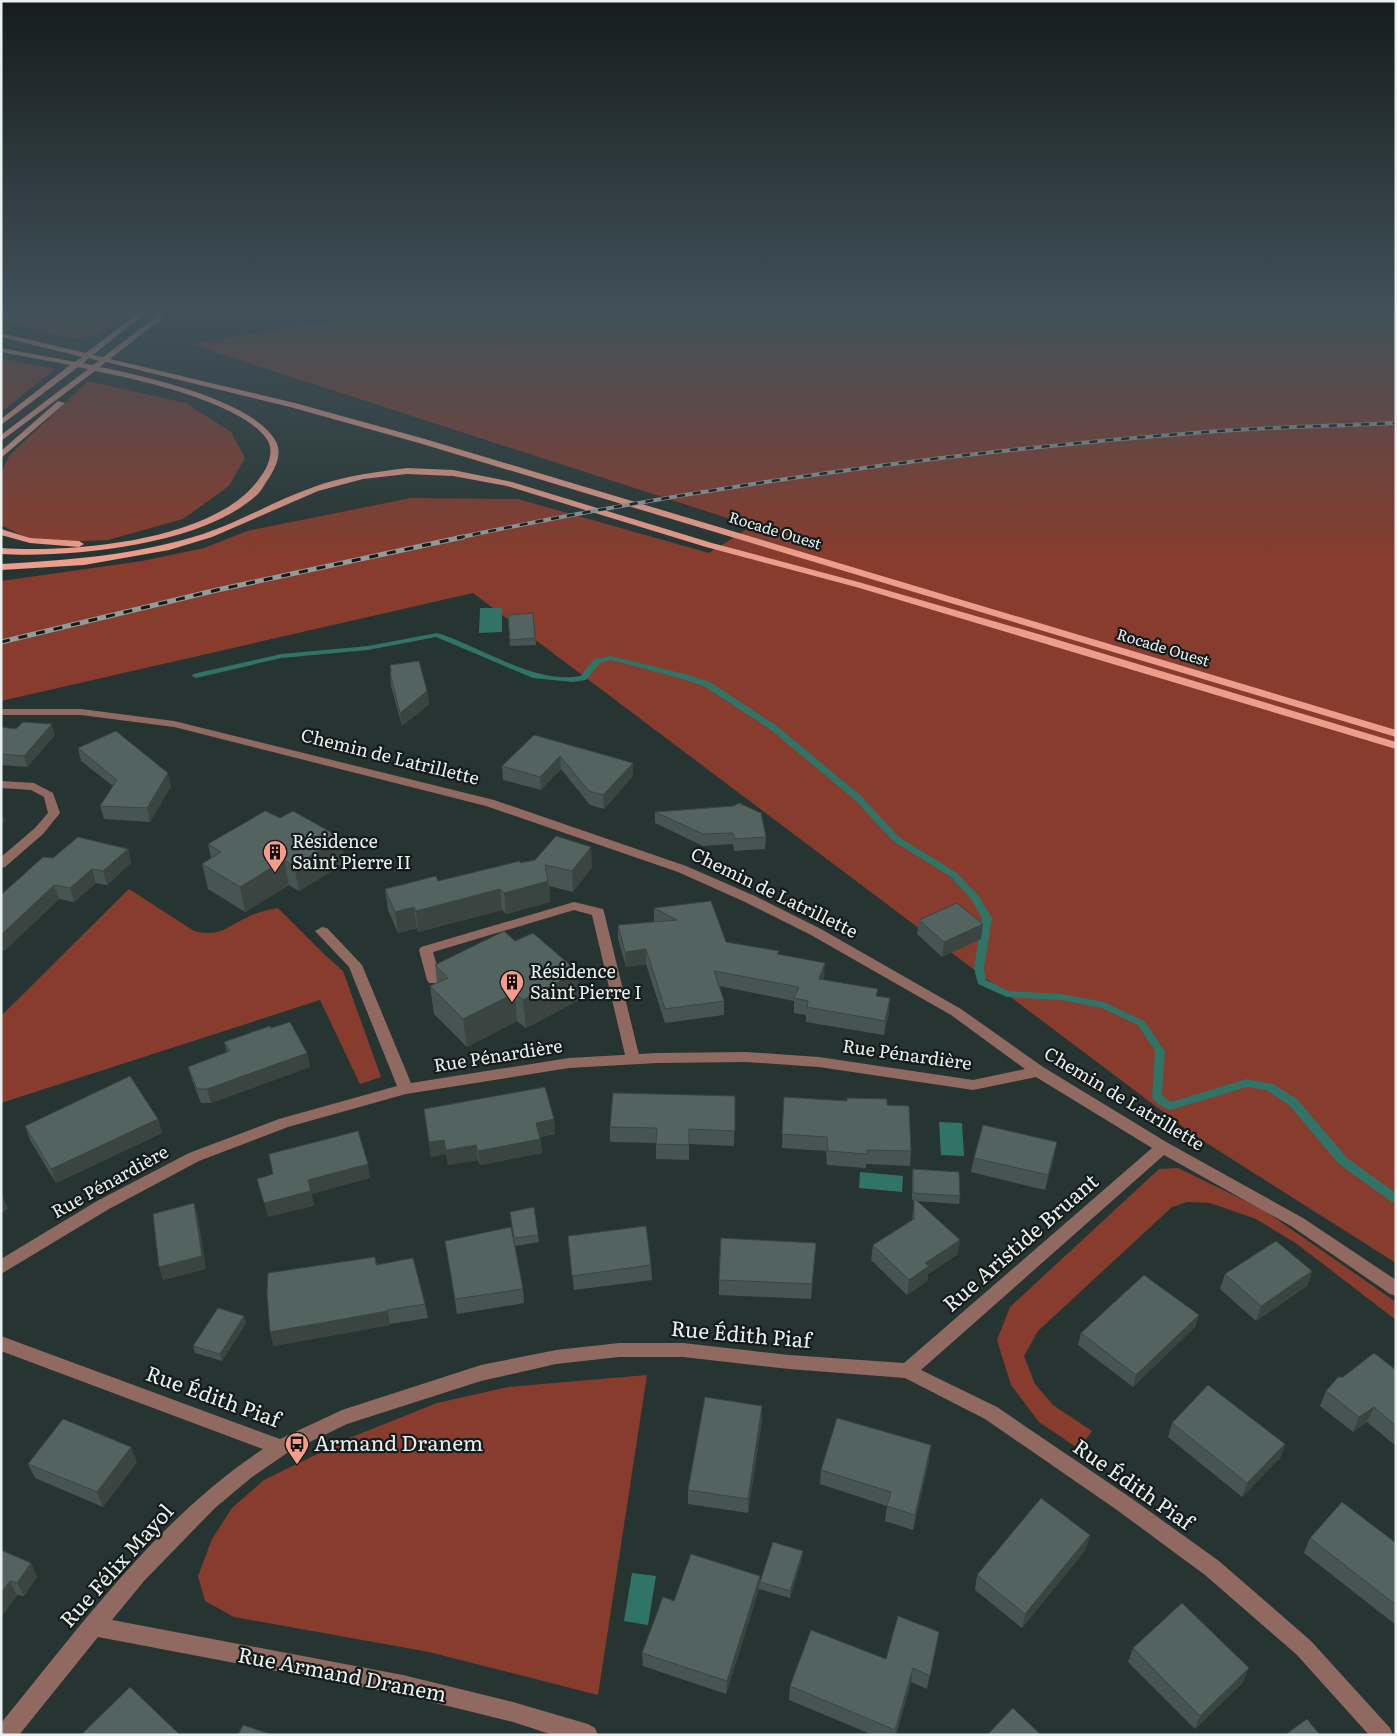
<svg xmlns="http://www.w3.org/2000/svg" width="1397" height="1736" font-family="Literata,serif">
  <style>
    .green { fill: #873c2d }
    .water { fill: #307367 }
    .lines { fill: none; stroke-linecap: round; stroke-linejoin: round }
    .stream { fill: #307367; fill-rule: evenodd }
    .service { fill: #906960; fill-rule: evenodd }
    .minor { fill: #906960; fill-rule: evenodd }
    .primary { fill: #ed9d8b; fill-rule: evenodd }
    .rail-far1-casing { stroke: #929d9b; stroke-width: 4 }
    .rail-casing { stroke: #929d9b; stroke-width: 5 }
    .rail-far1 { stroke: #151b1a; stroke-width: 2.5; stroke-dasharray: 8; stroke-linecap: butt }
    .rail { stroke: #151b1a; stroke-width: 3; stroke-dasharray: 9; stroke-linecap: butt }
    .wall { fill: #475552 }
    .shaded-wall { fill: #3a4542 }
    .building { fill: #53635f; stroke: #3a4542 }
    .labels { text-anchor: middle; stroke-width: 4.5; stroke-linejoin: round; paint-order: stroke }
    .far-street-label { font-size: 15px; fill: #e8f1ef; stroke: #151b1a }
    .street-label { font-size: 18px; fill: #e8f1ef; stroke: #151b1a }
    .poi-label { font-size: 18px; fill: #e8f1ef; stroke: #151b1a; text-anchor: start }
    .near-street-label { font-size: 21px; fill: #e8f1ef; stroke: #151b1a }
    .near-poi-label { font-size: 21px; fill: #e8f1ef; stroke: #151b1a; text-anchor: start }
  </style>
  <rect width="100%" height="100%" fill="#273532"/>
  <g class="green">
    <polygon points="1,312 126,312 99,335 72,339 1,321"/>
    <polygon points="351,312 1396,312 1396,1263 1194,1135 473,593 1,701 1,581 142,561 204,548 247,531 411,498 518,499 709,553 752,526 190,344 342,319"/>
    <polygon points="1,358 55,369 1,412"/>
    <polygon points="88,381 186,403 231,432 245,458 229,486 183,519 108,540 37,543 1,525 1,473 9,456"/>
    <path d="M129,889L194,931C220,938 227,926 248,917C258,912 268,910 278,908L325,955L343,971L381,1077L360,1084L320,1000L1,1103V1016Z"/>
    <polygon points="1178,1168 1262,1209 1396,1302 1396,1320 1297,1244 1256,1219 1210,1203 1187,1202 1172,1207 1038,1331 1024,1356 1035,1384 1053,1405 1092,1431 1079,1449 1039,1422 1011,1385 997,1340 1010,1307 1159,1169"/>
    <polygon points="647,1375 598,1695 429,1652 234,1617 205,1601 198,1576 212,1539 232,1508 264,1480 352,1437 437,1403 508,1387"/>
  </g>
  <g class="water">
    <polygon points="480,608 502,608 502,632 479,633"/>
    <polygon points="939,1122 962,1123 964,1156 941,1155"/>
    <polygon points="860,1172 903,1176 902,1192 859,1188"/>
    <polygon points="632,1573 656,1576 648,1625 624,1621"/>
  </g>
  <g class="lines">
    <path class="stream" d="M437,633C481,646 534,685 581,676L594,659L611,656L685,674L710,682L777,726L861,796L899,837L957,873L978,895L992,918L984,968L986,980L1009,991L1061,994L1104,1002L1144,1021L1165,1051L1162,1095L1171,1102L1247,1079L1273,1084L1297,1099L1347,1158L1396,1193V1203L1392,1202L1339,1164L1289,1105L1266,1090L1247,1087L1170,1110C1164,1108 1155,1103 1152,1097L1155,1051L1138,1025L1102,1008L1061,1000L1007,997L978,984L974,968L982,918L971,899L951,877L893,841L855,800L771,730L704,686L679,678L611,660L600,663L586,680L572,682L533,678L436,637L368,650L281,658L196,678L192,676L193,674L281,654L368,646Z"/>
    <polygon class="service" points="574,902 603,909 604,912 640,1059 638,1063 628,1063 626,1059 592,915 574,910 433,952 441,980 439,983 429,983 427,980 419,950 421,947"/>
    <g class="minor">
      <path d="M1,709H81L174,721L494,800L686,866L755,896L821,929L961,1009L1043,1067L1168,1143L1303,1218L1396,1280V1296L1390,1294L1291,1226L1164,1155L921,1370L997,1407L1131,1498L1219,1561L1311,1641L1390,1728L1393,1735H1369L1297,1655L1205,1575L1117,1510L985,1419L905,1378L789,1369L683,1357H619L556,1364L481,1381L347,1424L287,1453L252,1477L215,1508L144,1581L112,1620L403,1675L513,1702L588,1724L595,1728L598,1735H553L513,1722L403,1695L98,1637L19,1735H1V1723C81,1626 157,1519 263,1449L1,1351V1336L280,1439L342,1410L481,1365L556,1350L619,1343H683L789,1355L904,1363L1152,1148L1036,1077L973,1090L819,1067L746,1062L657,1063L569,1068L406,1094L288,1127L199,1161L109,1209L1,1274V1259L97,1201L189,1153L279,1119L397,1086L349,967L315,931L322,927L327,928L362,965L411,1083L569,1058L657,1053L746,1052L819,1057L973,1080L1025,1069L951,1015L811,935L745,902L678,872L486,806L174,727L81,715H1Z"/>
      <polygon points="1,781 34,783 53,793 60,813 43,834 5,867 1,868 1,857 35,828 48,813 44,797 31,790 1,788"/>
    </g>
    <g class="primary">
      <path d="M139,312H147L93,355L103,357L162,312H170L110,359L295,403L425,439L1396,730V737L419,443L290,407L106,362L100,367C144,376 252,400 275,440C283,452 276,467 269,478C265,483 262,490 258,494C204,545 72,558 1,554V548C73,553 219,541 261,476C268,467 274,452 268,441C245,403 137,379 95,371L1,441V435L88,369L78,367L1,425V419L70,365L1,352V348L75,362L82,357L1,337V333L86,353ZM89,358L99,361L92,365L83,363Z"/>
      <polygon points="58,401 65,403 1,458 1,451"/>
      <path d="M407,468L453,470L512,482L712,543L862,583L1045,636L1396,742V749L856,587L706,547L507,486L453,476L407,474L363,479L318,491L212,537L169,550L84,565L1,570V564C71,560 136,555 203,534C240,522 274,501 311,488C342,476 375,472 407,468Z"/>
      <polygon points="1,529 30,538 79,541 84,544 79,547 30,543 1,535"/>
    </g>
    <g class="rail-far1-casing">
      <path id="rail-far1" d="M457,538C703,486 955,451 1206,432C1269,427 1333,426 1396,423"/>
    </g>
    <g class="rail-casing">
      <polyline id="rail" points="1,642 217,590 463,537"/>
    </g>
    <use href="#rail-far1" class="rail-far1"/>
    <use href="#rail" class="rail"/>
  </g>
  <g class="wall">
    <polygon points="533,613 536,645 510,646 508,615"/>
    <polygon points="391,672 427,691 429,704 402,726 391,686 390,673"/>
    <polygon points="1,727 16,729 55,735 27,767 1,765"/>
    <polygon points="534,735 633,763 633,776 604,809 590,805 561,769 541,790 503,780 502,766"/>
    <polygon points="78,748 171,786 150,822 104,819 100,806 113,786 81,761"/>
    <polygon points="655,812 766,837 765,849 734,851 733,844 703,846 655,823"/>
    <polygon points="280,818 341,838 345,863 299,891 289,885 245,912 208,889 202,864 211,858 208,844"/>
    <polygon points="128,849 131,863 107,885 96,883 74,902 59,899 4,951 1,950 1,895 53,858"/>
    <polygon points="520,863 592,867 573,892 549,886 550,902 506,914 502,910 418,932 417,928 398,933 388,910 385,889 438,881"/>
    <polygon points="654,908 726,942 779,954 824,977 823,980 877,996 889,1012 884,1035 806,1022 806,1015 794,1013 794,1001 719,986 724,1001 724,1015 665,1023 646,964 626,967 618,939 618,925 654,922"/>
    <polygon points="919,920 981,939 942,957 917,934"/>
    <polygon points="435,965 579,1000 526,1028 517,1021 467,1047 434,1014 430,986 437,983"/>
    <polygon points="271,1028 307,1053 310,1067 211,1103 201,1103 192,1080 188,1067 227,1052 224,1042"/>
    <polygon points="735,1096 734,1146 689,1144 689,1160 656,1159 656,1143 610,1142 610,1127"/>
    <polygon points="784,1097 887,1105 911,1151 910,1166 866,1164 866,1168 827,1165 826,1151 782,1148"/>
    <polygon points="424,1109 554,1119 555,1134 540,1137 542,1153 480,1165 478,1160 448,1165 446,1154 431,1157"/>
    <polygon points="158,1119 162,1133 56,1183 30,1140 25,1126"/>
    <polygon points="1054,1157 1045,1190 971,1172 974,1158"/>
    <polygon points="913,1169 960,1196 959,1204 917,1201 958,1254 928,1274 927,1281 907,1295 871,1260 873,1245 912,1220 914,1201 912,1200 912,1177"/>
    <polygon points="510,1212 538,1235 539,1242 515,1246 523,1289 524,1303 457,1314 445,1241 514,1239"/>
    <polygon points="568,1236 651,1265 652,1280 574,1290"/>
    <polygon points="816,1243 811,1299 719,1295 719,1280"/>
    <polygon points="375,1257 377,1265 425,1304 428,1318 390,1324 390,1325 274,1346 270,1332"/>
    <polygon points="1312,1271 1307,1286 1256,1321 1220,1289 1225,1274"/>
    <polygon points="1199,1315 1195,1327 1133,1387 1078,1345 1081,1333"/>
    <polygon points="246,1323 222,1361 195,1353 193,1346"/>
    <polygon points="1396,1370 1396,1446 1367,1422 1353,1432 1320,1406 1326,1391 1343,1377"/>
    <polygon points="762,1406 762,1420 748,1513 688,1504 688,1490"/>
    <polygon points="1172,1423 1285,1444 1280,1458 1242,1497 1168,1437"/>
    <polygon points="929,1460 913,1530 885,1521 887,1506 820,1484 821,1470"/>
    <polygon points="137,1462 103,1507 35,1478 28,1464"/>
    <polygon points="1310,1538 1396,1543 1396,1625 1304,1553"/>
    <polygon points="1086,1549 1022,1628 975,1590 977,1575"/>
    <polygon points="1,1550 31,1563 37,1577 24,1596 17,1595 1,1617"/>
    <polygon points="802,1558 790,1598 759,1589 726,1694 643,1666 642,1653 674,1601 760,1576 760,1582"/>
    <polygon points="939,1632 927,1689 911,1682 896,1735 873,1735 789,1700 790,1686 886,1659"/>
    <polygon points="1133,1648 1243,1682 1195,1729 1128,1662"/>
  </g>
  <g class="shaded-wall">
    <polygon points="427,691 429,704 402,726 400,713"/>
    <polygon points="52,724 55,735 27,767 24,756"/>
    <polygon points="560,756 561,769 541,790 540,777"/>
    <polygon points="633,763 633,776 604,809 603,795"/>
    <polygon points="168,773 171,786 150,822 147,808"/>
    <polygon points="1,811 5,821 1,824"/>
    <polygon points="341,838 345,863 299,891 294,866"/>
    <polygon points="591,847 592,867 573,892 572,871"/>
    <polygon points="128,849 131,863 107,885 103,871"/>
    <polygon points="284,860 289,885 245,912 240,887"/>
    <polygon points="92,869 96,883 74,902 70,888"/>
    <polygon points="548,881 550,902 506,914 504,893"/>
    <polygon points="54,885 59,899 4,951 1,942 1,935"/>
    <polygon points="500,889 502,910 418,932 416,911"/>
    <polygon points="414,907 417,928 398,933 395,912"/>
    <polygon points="983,924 981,939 942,957 944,942"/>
    <polygon points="646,949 646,964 626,967 625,952"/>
    <polygon points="825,963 824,977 818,993 819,979"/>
    <polygon points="578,972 579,1000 526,1028 523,1000"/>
    <polygon points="515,993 517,1021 467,1047 463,1019"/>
    <polygon points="890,998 889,1012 884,1035 885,1021"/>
    <polygon points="307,1053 310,1067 211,1103 207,1089"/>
    <polygon points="158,1119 162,1133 56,1183 51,1169"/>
    <polygon points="554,1119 555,1134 538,1137 536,1123"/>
    <polygon points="540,1139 542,1153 480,1165 478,1151"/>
    <polygon points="444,1140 446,1154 431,1157 429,1142"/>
    <polygon points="1057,1142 1054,1157 1045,1190 1048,1175"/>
    <polygon points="476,1145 478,1160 448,1165 446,1150"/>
    <polygon points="368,1164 370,1178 312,1194 314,1206 268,1217 264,1203 308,1180"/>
    <polygon points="2,1194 8,1209 1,1213 1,1195"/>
    <polygon points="194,1203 198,1217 206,1269 163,1280 159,1267"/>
    <polygon points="960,1240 958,1254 928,1274 927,1281 907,1295 909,1280 925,1263"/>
    <polygon points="1312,1271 1307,1286 1256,1321 1261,1306"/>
    <polygon points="388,1311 390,1325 274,1346 270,1332"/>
    <polygon points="1199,1315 1195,1327 1133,1387 1136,1375"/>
    <polygon points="244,1316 246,1323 222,1361 220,1354"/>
    <polygon points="762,1406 762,1420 748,1513 748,1499"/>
    <polygon points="1374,1407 1367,1422 1353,1432 1359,1417"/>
    <polygon points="1285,1444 1280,1458 1242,1497 1247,1483"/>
    <polygon points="931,1445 929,1460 913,1530 915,1515"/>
    <polygon points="131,1447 137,1462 103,1507 97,1492"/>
    <polygon points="1090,1535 1086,1549 1022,1628 1025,1614"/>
    <polygon points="803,1551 802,1558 790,1598 790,1591"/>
    <polygon points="31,1563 37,1577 24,1596 17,1583"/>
    <polygon points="760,1576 759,1589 726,1694 727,1681"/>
    <polygon points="10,1581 17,1595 1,1617 1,1593"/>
    <polygon points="939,1632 937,1645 927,1689 930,1676"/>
    <polygon points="913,1668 911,1682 896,1735 895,1735"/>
    <polygon points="1249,1668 1243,1682 1195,1729 1200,1716"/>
  </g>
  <g class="building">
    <polygon points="533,613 535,638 510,640 508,615"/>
    <polygon points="419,661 427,691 400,713 390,673 391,672 390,665"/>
    <polygon points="23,722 52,724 24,756 1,754 1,727 16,729"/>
    <polygon points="116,731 168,773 147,808 100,806 117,780 78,748"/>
    <polygon points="534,735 633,763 603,795 589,791 560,756 540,777 502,766"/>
    <polygon points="739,803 761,813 766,837 735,839 733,833 703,834 655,812 734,806"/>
    <polygon points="265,811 280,818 293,811 341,838 294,866 284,860 240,887 202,864 221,852 208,844"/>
    <polygon points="556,836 591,847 572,871 545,865 548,881 504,893 500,889 416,911 414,907 395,912 385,889 436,876 438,881 520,861 520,863 535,860"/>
    <polygon points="78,837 128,849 103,871 92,869 70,888 54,885 1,935 1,895 43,857 53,858"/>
    <polygon points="711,901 726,942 779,951 777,954 825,963 819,979 878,989 876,996 890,998 885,1021 807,1007 808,1001 794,998 799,987 714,971 724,1001 665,1009 646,949 625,952 618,925 677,920 654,908"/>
    <polygon points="957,903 983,924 944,942 919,920"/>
    <polygon points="504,931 515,941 533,933 578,972 523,1000 515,993 463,1019 430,986 448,978 435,965"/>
    <polygon points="290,1022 307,1053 207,1089 197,1089 188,1067 230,1051 224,1042 270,1026 271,1028"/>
    <polygon points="130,1076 158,1119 51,1169 25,1126"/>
    <polygon points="545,1087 554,1119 536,1123 540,1139 478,1151 476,1145 446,1150 444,1140 429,1142 424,1109"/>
    <polygon points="613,1093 735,1096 735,1131 689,1129 689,1145 656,1144 657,1128 610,1127"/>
    <polygon points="784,1097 847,1101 847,1098 887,1099 887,1105 909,1106 911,1151 867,1150 867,1154 828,1151 827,1137 782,1134"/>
    <polygon points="983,1125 1057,1142 1048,1175 974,1158"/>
    <polygon points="358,1131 368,1164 308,1180 311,1191 264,1203 257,1179 273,1174 269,1154"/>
    <polygon points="913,1169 959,1172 960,1196 913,1193"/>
    <polygon points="914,1198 960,1240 925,1263 929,1266 909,1280 873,1245 914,1219"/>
    <polygon points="194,1203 202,1256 159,1267 153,1214"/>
    <polygon points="534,1207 538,1235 514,1238 510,1212"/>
    <polygon points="646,1226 651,1265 572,1276 568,1236"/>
    <polygon points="511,1227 523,1289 455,1299 445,1241"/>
    <polygon points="721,1238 816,1243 812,1284 719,1280"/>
    <polygon points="1276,1241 1312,1271 1261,1306 1225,1274"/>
    <polygon points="375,1257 376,1265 413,1258 425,1304 387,1310 388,1311 270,1332 267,1293 268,1273"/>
    <polygon points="1144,1275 1199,1315 1136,1375 1081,1333"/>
    <polygon points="218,1308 244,1316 220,1354 193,1346"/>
    <polygon points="1374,1353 1396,1370 1396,1426 1374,1407 1359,1417 1326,1391 1338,1377 1343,1377"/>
    <polygon points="1208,1385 1285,1444 1247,1483 1172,1423"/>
    <polygon points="705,1397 762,1406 748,1499 688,1490"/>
    <polygon points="837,1418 931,1445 915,1515 887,1506 891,1492 821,1470"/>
    <polygon points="63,1419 131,1447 97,1492 28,1464"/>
    <polygon points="1041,1498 1090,1535 1025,1614 977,1575"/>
    <polygon points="1342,1502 1396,1543 1396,1605 1310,1538"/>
    <polygon points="773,1542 803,1551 790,1591 760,1582"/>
    <polygon points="1,1550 31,1563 17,1583 10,1581 1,1593"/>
    <polygon points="691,1554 760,1576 727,1681 642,1653 663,1597 674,1601"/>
    <polygon points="1182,1603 1249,1668 1200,1716 1133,1648"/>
    <polygon points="898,1616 939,1632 930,1676 913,1668 895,1730 790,1686 811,1630 886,1659"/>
    <polygon points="130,1687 180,1735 81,1735"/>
    <polygon points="1013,1708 1041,1735 987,1735"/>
    <polygon points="1307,1719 1320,1735 1285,1735"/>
    <polygon points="243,1725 273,1735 238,1735"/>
  </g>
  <linearGradient id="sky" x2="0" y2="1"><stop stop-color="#151d1c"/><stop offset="0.56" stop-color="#41515a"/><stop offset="1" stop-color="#41515a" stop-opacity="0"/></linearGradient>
  <rect width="1397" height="556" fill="url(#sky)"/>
  <defs>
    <g id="building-pin" transform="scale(1.25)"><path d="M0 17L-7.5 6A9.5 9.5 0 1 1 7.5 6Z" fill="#f49e8a" stroke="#151b1a"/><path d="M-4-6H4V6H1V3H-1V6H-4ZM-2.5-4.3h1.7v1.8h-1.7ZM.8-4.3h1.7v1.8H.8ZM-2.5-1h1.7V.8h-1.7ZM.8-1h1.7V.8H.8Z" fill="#111"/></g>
    <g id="bus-pin" transform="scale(1.25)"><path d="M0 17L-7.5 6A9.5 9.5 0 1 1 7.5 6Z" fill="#f49e8a" stroke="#151b1a"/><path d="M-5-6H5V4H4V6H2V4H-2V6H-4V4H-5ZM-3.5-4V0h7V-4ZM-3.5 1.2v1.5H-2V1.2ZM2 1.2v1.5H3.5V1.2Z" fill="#111"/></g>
  </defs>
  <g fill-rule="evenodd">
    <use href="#building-pin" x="275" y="852"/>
    <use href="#building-pin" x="512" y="982"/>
    <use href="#bus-pin" x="297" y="1444"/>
  </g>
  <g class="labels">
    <g class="far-street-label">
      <text transform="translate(775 531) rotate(17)" y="5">Rocade Ouest</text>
      <text transform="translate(1163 648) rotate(17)" y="5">Rocade Ouest</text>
    </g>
    <g class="street-label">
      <text transform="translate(390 757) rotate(14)" y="6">Chemin de Latrillette</text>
      <text transform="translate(774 893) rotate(26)" y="6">Chemin de Latrillette</text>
      <text transform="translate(907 1055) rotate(8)" y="6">Rue Pénardière</text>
      <text transform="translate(498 1056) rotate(-9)" y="6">Rue Pénardière</text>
      <text transform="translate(1124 1099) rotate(31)" y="6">Chemin de Latrillette</text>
      <text transform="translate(110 1182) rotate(-29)" y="6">Rue Pénardière</text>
    </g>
    <g class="poi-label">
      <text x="292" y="848">Résidence<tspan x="292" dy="21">Saint Pierre II</tspan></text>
      <text x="530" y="978">Résidence<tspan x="530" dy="21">Saint Pierre I</tspan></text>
    </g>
    <g class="near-street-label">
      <text transform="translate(1021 1243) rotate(-41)" y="7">Rue Aristide Bruant</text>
      <text transform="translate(741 1335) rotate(5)" y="7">Rue Édith Piaf</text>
      <text transform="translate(213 1397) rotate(20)" y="7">Rue Édith Piaf</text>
      <text transform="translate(1133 1485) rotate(35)" y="7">Rue Édith Piaf</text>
      <text transform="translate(117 1566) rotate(-48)" y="7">Rue Félix Mayol</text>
      <text transform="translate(342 1675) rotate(11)" y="7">Rue Armand Dranem</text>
    </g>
    <g class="near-poi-label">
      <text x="314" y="1451">Armand Dranem</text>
    </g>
  </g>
  <rect width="1397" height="1736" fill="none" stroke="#e8f1ef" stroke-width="5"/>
</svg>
